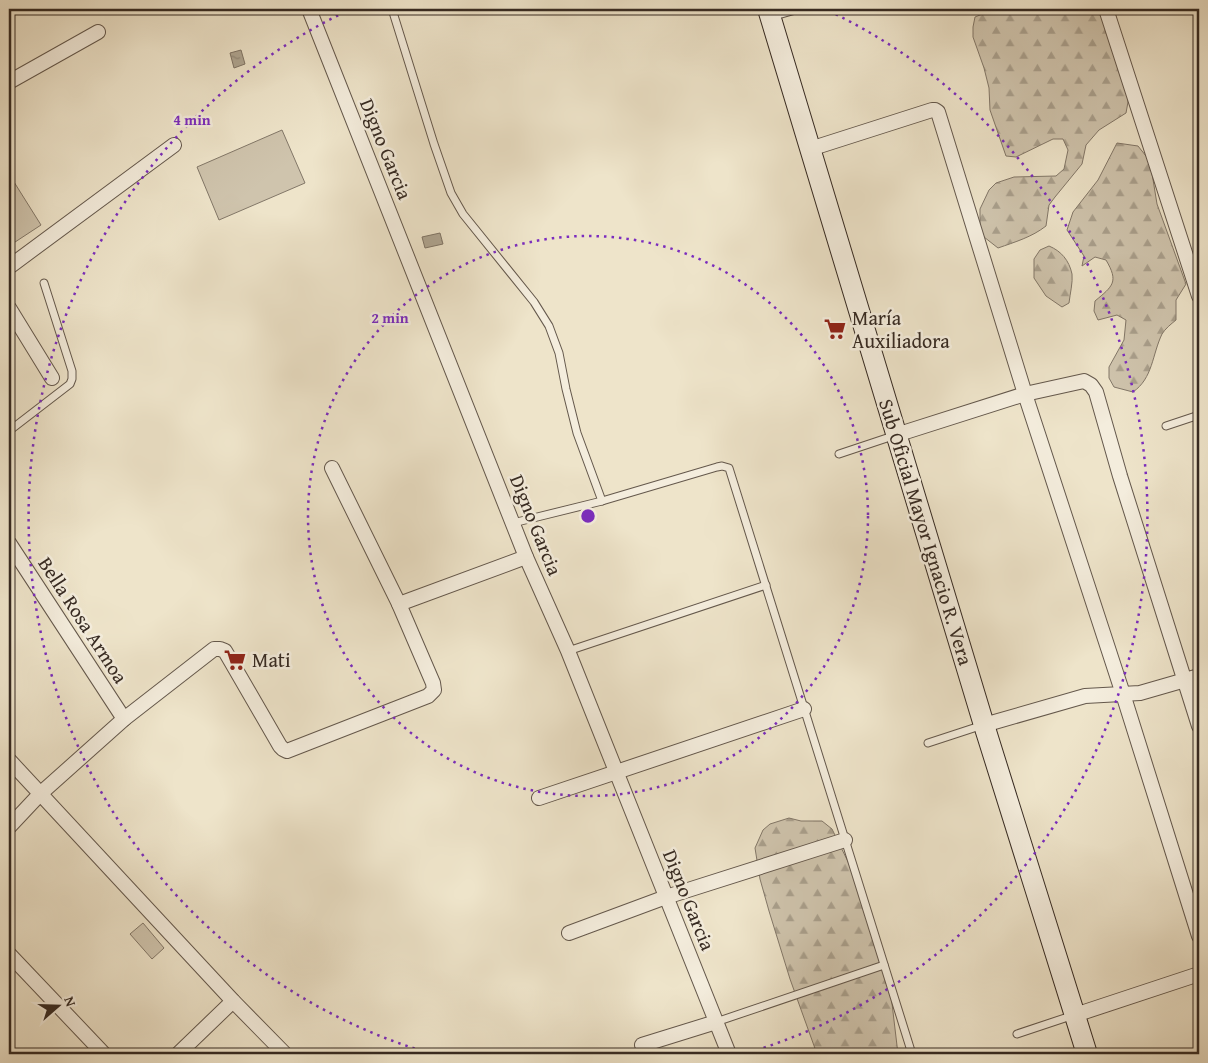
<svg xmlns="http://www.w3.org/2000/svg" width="1208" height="1063" font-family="'Gentium Book Plus',serif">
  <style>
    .forest { fill: url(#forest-firs); stroke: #827768 }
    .garden { fill: #cfc4ad; stroke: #827768 }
    .water { fill: url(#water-ripples); stroke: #7f7465 }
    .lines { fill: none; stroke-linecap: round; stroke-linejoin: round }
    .lane-casing { stroke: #64584c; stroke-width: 9 }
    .street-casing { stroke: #64584c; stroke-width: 16 }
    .secondary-casing { stroke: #362a22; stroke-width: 22 }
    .lane { stroke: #f4eddd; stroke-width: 7 }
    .street { stroke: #f4eddd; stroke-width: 14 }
    .secondary { stroke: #f4eddd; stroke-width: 20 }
    .ring { fill: none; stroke: #7b2cbf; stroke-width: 2.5; stroke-dasharray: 2.5 5 }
    .labels { text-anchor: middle; stroke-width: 5; stroke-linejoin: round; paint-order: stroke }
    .street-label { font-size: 20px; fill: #362a22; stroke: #f4eddd }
    .poi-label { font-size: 20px; fill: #362a22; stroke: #f4eddd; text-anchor: start }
    .centre { fill: #7b2cbf; stroke: #f4eddd; stroke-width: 2.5 }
    .ring-label { font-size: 15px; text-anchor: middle; font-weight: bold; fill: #7b2cbf; stroke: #f4eddd; stroke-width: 5; stroke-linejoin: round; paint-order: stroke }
  </style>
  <defs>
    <pattern id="forest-firs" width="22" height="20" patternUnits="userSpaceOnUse" patternTransform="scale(1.25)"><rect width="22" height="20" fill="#cfc4ad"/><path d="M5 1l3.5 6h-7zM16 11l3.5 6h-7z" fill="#a99f8c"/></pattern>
    <pattern id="water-ripples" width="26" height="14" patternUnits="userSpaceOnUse" patternTransform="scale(1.25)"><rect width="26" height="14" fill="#afa591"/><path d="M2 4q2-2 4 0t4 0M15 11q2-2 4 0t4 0" fill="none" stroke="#8f8776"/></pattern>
  </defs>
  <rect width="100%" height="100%" fill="#eee4ca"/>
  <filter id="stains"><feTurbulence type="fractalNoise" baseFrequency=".004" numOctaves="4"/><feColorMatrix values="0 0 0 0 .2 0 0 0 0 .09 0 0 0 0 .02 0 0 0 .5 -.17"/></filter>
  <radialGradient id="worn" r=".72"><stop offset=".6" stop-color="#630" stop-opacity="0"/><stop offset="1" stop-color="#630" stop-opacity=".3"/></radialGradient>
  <g class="forest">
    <path d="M1025,9H1103L1127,91L1128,102L1126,113L1099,130L1086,145L1082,164L1055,197L1049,205L1046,226C1032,237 1015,242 998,248L984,237L980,227V209L989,190L996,183L1014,177L1056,176L1064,169L1068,150L1063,139H1053L1016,157L1006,156L990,110L989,88L984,68L973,37V27L975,17L985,13Z"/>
    <path d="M1117,143L1138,146L1150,161L1157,204L1186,284L1176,300V320C1171,324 1165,329 1162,334C1152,355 1153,378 1133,392L1114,387L1109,378V367L1124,340L1126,320L1117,315L1098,320L1094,311L1095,301C1113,286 1119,282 1106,260L1095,257L1082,266L1084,256L1067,230L1073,212L1098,180Z"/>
    <path d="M1049,246C1061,251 1069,260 1072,274C1073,282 1070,294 1069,303L1062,307L1046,296L1034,278V259L1040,250Z"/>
    <polygon points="789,818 801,821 822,821 832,829 855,876 891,995 898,1054 817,1054 790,979 769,911 760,879 755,848 763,830 770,824"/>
  </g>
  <g class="garden">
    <polygon points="282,130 305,183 219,220 197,167"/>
    <polygon points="9,174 41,225 9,246"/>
    <polygon points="143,923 164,948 152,959 130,934"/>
  </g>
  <g class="water">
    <polygon points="241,50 245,64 234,68 230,53"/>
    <polygon points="440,233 443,244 425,248 422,237"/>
  </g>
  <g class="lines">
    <g class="lane-casing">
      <g id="lane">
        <polyline points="392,9 434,144 451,193 463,214 534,302 549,326 559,353 566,389 577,433 602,501"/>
        <polyline points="771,17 799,9"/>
        <polyline points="1166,426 1199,415"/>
        <polyline points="9,431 70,384 72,379 72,371 44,283"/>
        <polyline points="839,454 896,435"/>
        <polyline points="513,523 602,501 717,467 722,466 729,468 912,1054"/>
        <polyline points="568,651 766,585"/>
        <polyline points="928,743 983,725"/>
        <polyline points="716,1022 884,965"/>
        <polyline points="1017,1034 1074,1015"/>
      </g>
    </g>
    <g class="street-casing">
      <g id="street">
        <polyline points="309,9 526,557 568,651 729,1054"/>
        <polyline points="1106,9 1199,296"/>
        <polyline points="9,82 98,32"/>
        <polyline points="810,149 932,110 935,110 938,112 1025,394 1123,694 1199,936"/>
        <polyline points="9,267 174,145"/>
        <polyline points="9,308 52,378"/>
        <polyline points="896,435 1025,394 1084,381 1091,385 1096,392 1120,476 1199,726"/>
        <polyline points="9,543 124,719"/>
        <polyline points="399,604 526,557"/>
        <polyline points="984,725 1085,696 1140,693 1199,676"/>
        <polyline points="9,760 233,1001 285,1054"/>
        <polyline points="539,798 804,709"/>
        <polyline points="9,827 40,794 124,719 214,649 220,649 225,651 280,746 283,749 287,751 428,696 434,690 433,683 399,604 332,468"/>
        <polyline points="569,933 666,897 845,840"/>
        <polyline points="9,954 104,1054"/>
        <polyline points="1075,1015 1199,974"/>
        <polyline points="642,1045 716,1022"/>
        <polyline points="178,1054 233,1001"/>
      </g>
    </g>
    <g class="secondary-casing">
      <polyline id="secondary" points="768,9 984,725 1087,1054"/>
    </g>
    <use href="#lane" class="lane"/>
    <use href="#street" class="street"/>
    <use href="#secondary" class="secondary"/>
  </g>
  <g class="ring">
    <circle cx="588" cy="516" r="280"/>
    <path d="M429 1053A560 560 0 0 1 347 11M829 11A560 560 0 0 1 747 1053"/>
  </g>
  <defs>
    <g id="supermarket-bare" transform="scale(1.725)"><path d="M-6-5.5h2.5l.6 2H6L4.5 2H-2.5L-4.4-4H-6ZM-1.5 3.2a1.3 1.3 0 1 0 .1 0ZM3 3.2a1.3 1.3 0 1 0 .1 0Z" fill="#8f2418" stroke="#f4eddd" stroke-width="2.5" paint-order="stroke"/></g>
  </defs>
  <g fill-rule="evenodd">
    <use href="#supermarket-bare" x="835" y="329"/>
    <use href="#supermarket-bare" x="235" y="660"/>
  </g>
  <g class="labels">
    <g class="street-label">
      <text transform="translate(386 149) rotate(68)" y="7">Digno Garcia</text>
      <text transform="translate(536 525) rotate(68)" y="7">Digno Garcia</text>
      <text transform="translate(926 532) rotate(73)" y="7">Sub Oficial Mayor Ignacio R. Vera</text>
      <text transform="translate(83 620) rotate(57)" y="7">Bella Rosa Armoa</text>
      <text transform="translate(689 900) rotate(68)" y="7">Digno Garcia</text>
    </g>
    <g class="poi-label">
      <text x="852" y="325">María<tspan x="852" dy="23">Auxiliadora</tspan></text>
      <text x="252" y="667">Mati</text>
    </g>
  </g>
  <circle cx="588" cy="516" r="8" class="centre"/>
  <g class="ring-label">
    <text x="192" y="125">4 min</text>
    <text x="390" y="323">2 min</text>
  </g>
  <rect width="1208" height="1063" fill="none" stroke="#eee4ca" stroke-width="30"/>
  <rect x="10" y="10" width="1188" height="1043" fill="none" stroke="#362a22" stroke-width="2.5"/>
  <rect x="15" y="15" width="1178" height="1033" fill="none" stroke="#362a22"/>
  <g transform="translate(58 1006) rotate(70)" stroke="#f4eddd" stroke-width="4" paint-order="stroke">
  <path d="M0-4L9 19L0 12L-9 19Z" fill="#362a22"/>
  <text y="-8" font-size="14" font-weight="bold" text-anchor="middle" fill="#362a22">N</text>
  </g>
  <rect width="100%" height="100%" filter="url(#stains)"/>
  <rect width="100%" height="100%" fill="url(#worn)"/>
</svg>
